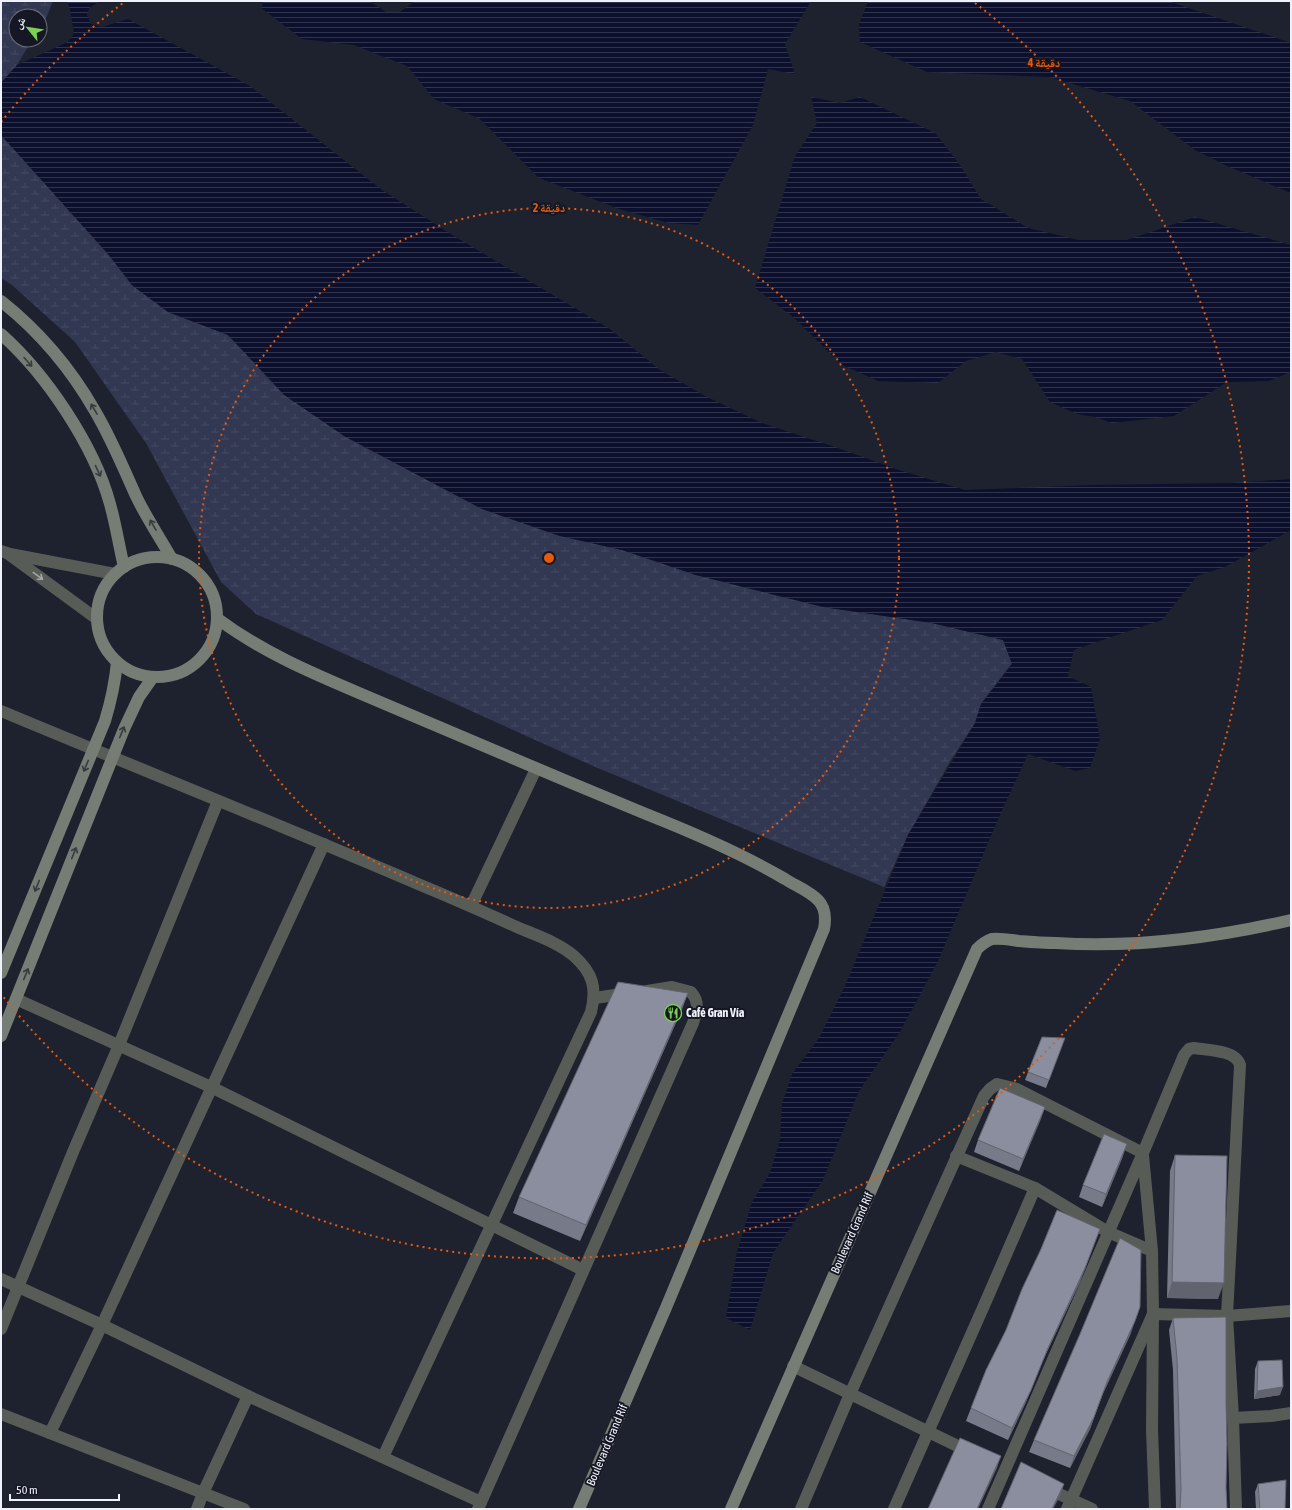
<svg xmlns="http://www.w3.org/2000/svg" width="1292" height="1510" font-family="'Asap Condensed','Noto Naskh Arabic',sans-serif">
  <style>
    .wetland { fill: url(#wetland-marsh) }
    .water { fill: url(#water-rules) }
    .lines { fill: none; stroke-linecap: round; stroke-linejoin: round }
    .street { stroke: #585c56; stroke-width: 12 }
    .secondary { stroke: #767d74; stroke-width: 12 }
    .wall { fill: #777a88 }
    .shaded-wall { fill: #61636f }
    .building { fill: #8a8e9e; stroke: #61636f }
    .oneway { stroke: #373b40 }
    .oneway2 { stroke: #a4a7a8 }
    .ring { fill: none; stroke: #e8590c; stroke-width: 2; stroke-dasharray: 2 4 }
    .labels { text-anchor: middle; stroke-width: 4; stroke-linejoin: round; paint-order: stroke }
    .poi-label { font-size: 12px; font-weight: bold; fill: #f0f2fb; stroke: #151824; text-anchor: start }
    .street-label { font-size: 12px; fill: #f0f2fb; stroke: #151824 }
    .centre { fill: #e8590c; stroke: #151824; stroke-width: 2 }
    .ring-label { font-size: 12px; text-anchor: middle; font-weight: bold; fill: #e8590c; stroke: #151824; stroke-width: 4; stroke-linejoin: round; paint-order: stroke }
  </style>
  <defs>
    <pattern id="wetland-marsh" width="20" height="14" patternUnits="userSpaceOnUse"><rect width="20" height="14" fill="#323752"/><path d="M1 5h8M5 5V1M11 12h8M15 12V8" fill="none" stroke="#464b63"/></pattern>
    <pattern id="water-rules" width="6" height="5" patternUnits="userSpaceOnUse"><rect width="6" height="5" fill="#0c102d"/><path d="M0 2.5h6" fill="none" stroke="#30334c"/></pattern>
  </defs>
  <rect width="100%" height="100%" fill="#1e212e"/>
  <g class="wetland">
    <polygon points="1,1 53,1 47,16 40,28 40,16 16,16 16,40 32,40 17,65 1,83"/>
    <polygon points="1,135 108,254 132,285 168,312 228,335 245,352 344,436 482,509 560,536 622,550 696,575 823,607 932,623 1003,640 1012,663 981,704 975,723 951,760 908,835 884,887 593,766 256,614 221,582 146,443 75,342 12,285 1,278"/>
  </g>
  <g class="water">
    <polygon points="67,1 100,1 89,8 87,15 91,24 102,27 128,19 250,86 382,190 454,236 610,329 660,370 705,396 762,423 835,447 899,470 965,490 1092,485 1230,483 1291,479 1291,530 1225,567 1197,576 1162,620 1114,636 1074,650 1068,676 1091,687 1100,739 1090,768 1075,771 1028,754 999,817 938,961 900,1032 859,1091 823,1180 773,1253 750,1330 726,1318 737,1252 752,1202 770,1173 780,1140 782,1104 792,1074 819,1038 845,986 908,835 975,723 981,704 1012,664 1003,640 932,623 823,607 696,575 622,550 560,536 482,509 344,436 284,395 228,335 168,312 132,285 108,254 1,135 1,83 17,65 68,42 74,33 70,9"/>
    <polygon points="264,1 369,1 386,12 400,12 415,1 811,1 785,44 795,74 768,69 753,125 698,225 669,223 619,209 539,178 480,119 434,99 407,66 354,45 302,39 261,8"/>
    <polygon points="868,1 1168,1 1291,43 1291,193 1227,166 1195,150 1130,101 1049,77 927,72 860,42 859,24"/>
    <polygon points="811,97 840,103 860,97 935,133 960,165 981,199 1028,228 1079,240 1127,240 1195,217 1291,245 1291,372 1269,381 1227,382 1174,416 1112,423 1095,417 1077,414 1050,402 1022,359 996,352 966,361 938,383 878,381 842,365 793,317 755,288 795,156 817,123"/>
  </g>
  <g class="lines">
    <g class="street">
      <polyline points="1,551 7,553 97,619"/>
      <polyline points="10,554 115,574"/>
      <path d="M1,711C140,769 280,825 418,884C452,898 486,913 519,928C538,936 559,943 574,956C593,973 597,988 591,1012L383,1457"/>
      <polyline points="471,906 536,769"/>
      <polyline points="595,998 628,993"/>
      <polyline points="16,999 211,1087 583,1270"/>
      <polyline points="956,1156 1035,1188 1108,1232 1152,1251"/>
      <polyline points="1,1279 102,1325 248,1396 481,1502"/>
      <polyline points="1,1329 73,1152 119,1045 218,801"/>
      <polyline points="793,1366 972,1453"/>
      <polyline points="1,1414 244,1509"/>
      <polyline points="1233,1418 1271,1416 1291,1413"/>
      <polyline points="50,1433 102,1325 324,844"/>
      <polyline points="1046,1488 1092,1509"/>
      <polyline points="197,1509 203,1493 248,1396"/>
      <path d="M478,1509L693,1023C697,1011 700,1002 691,992L672,987L647,991"/>
      <polyline points="801,1509 850,1394 984,1096 990,1089 997,1084 1017,1089 1143,1153"/>
      <polyline points="894,1509 986,1301 1035,1188"/>
      <path d="M988,1509L1143,1153L1184,1055L1189,1049L1194,1048C1207,1050 1236,1050 1240,1065L1227,1316L1233,1418L1236,1509"/>
      <polyline points="1067,1509 1153,1314 1152,1251 1143,1155"/>
      <polyline points="1155,1509 1152,1430 1153,1314 1227,1316 1291,1311"/>
    </g>
    <g class="secondary">
      <path d="M1,301C39,331 71,369 95,411C111,438 123,467 136,496C146,517 160,538 172,559"/>
      <path d="M1,334C46,374 94,445 110,504C116,525 119,546 124,567"/>
      <circle cx="157" cy="617" r="60"/>
      <path d="M218,619C270,658 332,681 392,707C476,743 561,779 646,814C694,833 741,853 785,879C796,886 809,891 818,900C826,908 826,918 824,929L665,1310L579,1509"/>
      <path d="M1,973L105,721C111,701 115,683 117,662"/>
      <polyline points="1,1036 124,729 139,697 153,677"/>
      <path d="M731,1509L977,949C981,945 986,941 992,939C1001,938 1011,940 1019,941C1031,942 1044,943 1056,943C1135,948 1214,938 1291,920"/>
    </g>
  </g>
  <g class="wall">
    <polygon points="688,993 682,1009 580,1241 513,1213 519,1197"/>
    <polygon points="1062,1046 1046,1088 1025,1080 1028,1072"/>
    <polygon points="1045,1107 1019,1171 974,1152 978,1140"/>
    <polygon points="1175,1155 1218,1299 1167,1298 1170,1171"/>
    <polygon points="1123,1156 1102,1207 1079,1197 1083,1185"/>
    <polygon points="1081,1280 1043,1360 1026,1402 1008,1440 966,1421 971,1408"/>
    <polygon points="1173,1318 1226,1488 1227,1509 1176,1509 1173,1370 1169,1330"/>
    <polygon points="1131,1333 1103,1393 1090,1429 1070,1468 1029,1452 1034,1440"/>
    <polygon points="1258,1361 1280,1395 1254,1399 1255,1369"/>
    <polygon points="1258,1484 1285,1509 1256,1509 1255,1492"/>
  </g>
  <g class="shaded-wall">
    <polygon points="688,993 682,1009 580,1241 586,1225"/>
    <polygon points="1045,1107 1041,1119 1019,1171 1023,1159"/>
    <polygon points="1127,1144 1123,1156 1102,1207 1106,1194"/>
    <polygon points="1100,1229 1081,1280 1043,1360 1026,1402 1008,1440 1012,1428"/>
    <polygon points="1172,1282 1224,1283 1218,1299 1167,1298"/>
    <polygon points="1135,1321 1131,1333 1103,1394 1107,1382"/>
    <polygon points="1283,1387 1280,1395 1254,1399 1257,1391"/>
    <polygon points="1094,1417 1090,1429 1070,1468 1074,1456"/>
    <polygon points="1001,1456 997,1468 978,1509 977,1509"/>
    <polygon points="1064,1484 1060,1496 1053,1509 1052,1509"/>
  </g>
  <g class="building">
    <polygon points="618,982 688,993 586,1225 519,1197"/>
    <polygon points="1042,1037 1065,1038 1049,1080 1028,1072"/>
    <polygon points="1000,1088 1045,1107 1023,1159 978,1140"/>
    <polygon points="1104,1134 1127,1144 1106,1194 1083,1185"/>
    <polygon points="1175,1155 1227,1156 1224,1283 1172,1282"/>
    <polygon points="1057,1210 1100,1229 1085,1268 1048,1348 1031,1390 1012,1428 971,1408 986,1370 1006,1330 1022,1289 1041,1249"/>
    <polygon points="1120,1238 1141,1250 1140,1307 1135,1321 1107,1382 1094,1417 1074,1456 1034,1440 1080,1334"/>
    <polygon points="1226,1317 1226,1401 1227,1444 1226,1488 1227,1509 1180,1509 1181,1489 1177,1358 1173,1318"/>
    <polygon points="1282,1360 1283,1387 1257,1391 1258,1361"/>
    <polygon points="960,1438 1001,1456 977,1509 928,1509"/>
    <polygon points="1021,1462 1064,1484 1052,1509 1001,1509"/>
    <polygon points="1286,1480 1285,1509 1260,1509 1258,1484"/>
  </g>
  <defs><path id="oneway-shaft" d="M-6 0H5M1.5-3L5.5 0L1.5 3" fill="none" stroke-width="1.6" stroke-linecap="round" stroke-linejoin="round"/></defs>
  <g class="oneway">
    <use href="#oneway-shaft" transform="translate(28 362) rotate(48)"/>
    <use href="#oneway-shaft" transform="translate(94 409) rotate(-121)"/>
    <use href="#oneway-shaft" transform="translate(98 471) rotate(65)"/>
    <use href="#oneway-shaft" transform="translate(153 525) rotate(-120)"/>
    <use href="#oneway-shaft" transform="translate(122 732) rotate(-68)"/>
    <use href="#oneway-shaft" transform="translate(86 766) rotate(112)"/>
    <use href="#oneway-shaft" transform="translate(74 853) rotate(-68)"/>
    <use href="#oneway-shaft" transform="translate(37 886) rotate(112)"/>
    <use href="#oneway-shaft" transform="translate(26 974) rotate(-68)"/>
  </g>
  <use class="oneway2" href="#oneway-shaft" transform="translate(38 576) rotate(36)"/>
  <g class="ring">
    <circle cx="549" cy="558" r="350"/>
    <path d="M1 122A700 700 0 0 1 123 3M975 3A700 700 0 1 1 1 994"/>
  </g>
  <defs>
    <g id="restaurant-ring" transform="scale(0.9)"><circle r="9.5" fill="#151824" stroke="#7cd155" stroke-width="1.5"/><path d="M-5-6h1v4h1v-4h1v4h1v-4h1v5L-1.5 .5V6h-2V.5L-5-1ZM5-6V6H3V1.5H1.5Q1.5-4 5-6Z" fill="#7cd155"/></g>
  </defs>
  <g fill-rule="evenodd">
    <use href="#restaurant-ring" x="673" y="1013"/>
  </g>
  <g class="labels">
    <g class="poi-label">
      <text x="686" y="1017">Café Gran Vía</text>
    </g>
    <g class="street-label">
      <text transform="translate(852 1233) rotate(-66)" y="4">Boulevard Grand Rif</text>
      <text transform="translate(607 1445) rotate(-67)" y="4">Boulevard Grand Rif</text>
    </g>
  </g>
  <circle cx="549" cy="558" r="6" class="centre"/>
  <g class="ring-label">
    <text x="1044" y="67">4 دقيقة</text>
    <text x="549" y="212">2 دقيقة</text>
  </g>
  <rect width="1292" height="1510" fill="none" stroke="#f0f2fb" stroke-width="4"/>
  <g transform="translate(28 28) rotate(300)"><circle r="19" fill="#151824" stroke="#6d6f7a"/>
  <path d="M0-3L7 15L0 10L-7 15Z" fill="#7cd155"/>
  <text y="-6" font-size="11" font-weight="bold" text-anchor="middle" fill="#f0f2fb">ش</text>
  </g>
  <path d="M10 1494v6h109v-6" fill="none" stroke="#f0f2fb" stroke-width="2"/>
  <text x="16" y="1494" font-size="12" fill="#f0f2fb" stroke="#151824" stroke-width="3" paint-order="stroke">50 m</text>
</svg>
